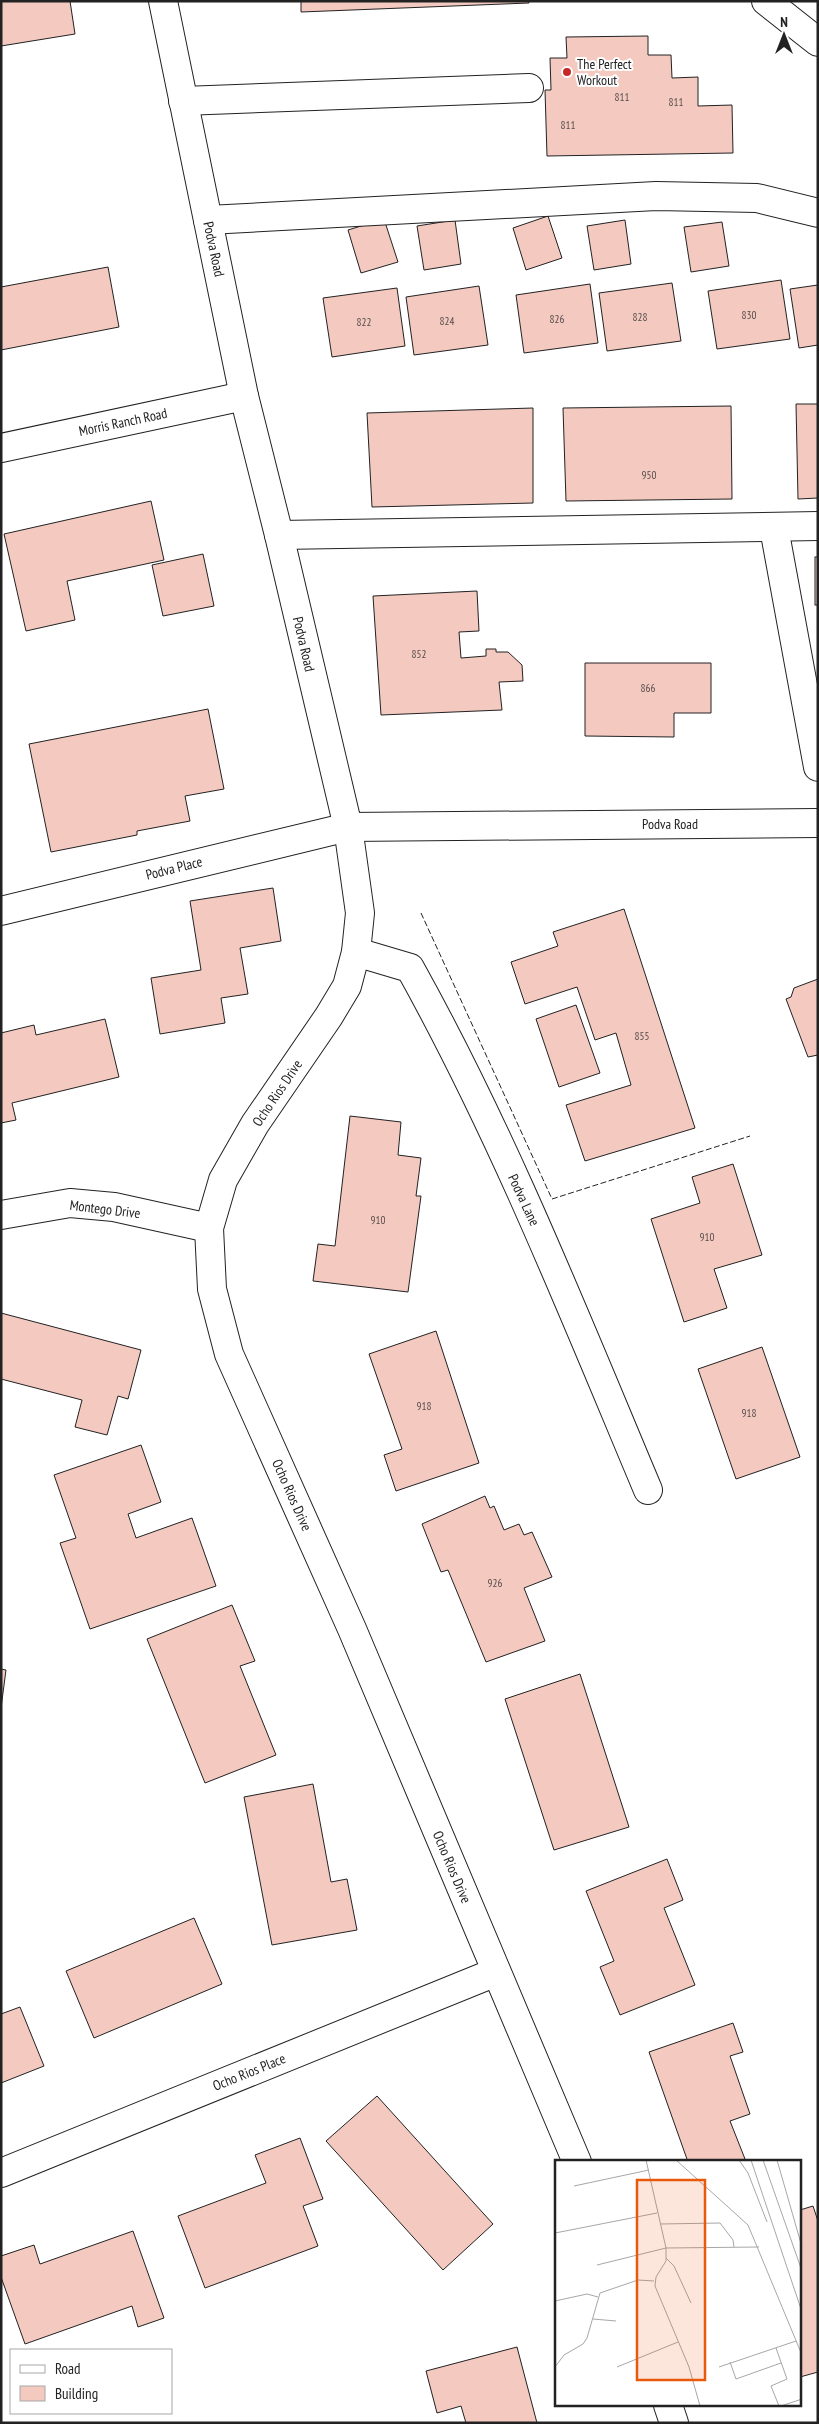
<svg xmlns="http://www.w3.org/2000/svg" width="819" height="2424" font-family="'PT Sans Narrow',sans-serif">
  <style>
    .building { fill: #f3c9c0; stroke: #222 }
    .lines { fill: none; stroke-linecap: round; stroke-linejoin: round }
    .minor-casing { stroke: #222; stroke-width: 30 }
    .major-casing { stroke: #222; stroke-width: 30 }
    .minor { stroke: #fff; stroke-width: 28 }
    .major { stroke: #fff; stroke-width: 28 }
    .fence { stroke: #222; stroke-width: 1; stroke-dasharray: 6 2.5; stroke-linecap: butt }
    .poi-dot { fill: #c62828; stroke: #fff; stroke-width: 2 }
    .labels { text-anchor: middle; stroke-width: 4; stroke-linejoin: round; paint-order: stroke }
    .number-label { font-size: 11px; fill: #564c4a }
    .poi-label { font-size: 14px; fill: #222; stroke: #fff; text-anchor: start }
    .street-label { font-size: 14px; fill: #222; stroke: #fff }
    .inset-road { fill: none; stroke: #a7a7a7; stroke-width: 1 }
    .view { fill: #e8590c; fill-opacity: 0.15; stroke: #e8590c; stroke-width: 2.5 }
    .inset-edge { fill: none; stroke: #222; stroke-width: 2.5 }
  </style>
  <rect width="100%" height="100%" fill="#fff"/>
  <g class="building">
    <polygon points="1,1 70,1 75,34 1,46"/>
    <polygon points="301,1 529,1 529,3 301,12"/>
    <polygon points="648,36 648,55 671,55 672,78 698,77 698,106 732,105 733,153 547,156 545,90 551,90 550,58 567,58 566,37"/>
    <polygon points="548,216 562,258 526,270 513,228"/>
    <polygon points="384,219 398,262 361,273 348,230"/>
    <polygon points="455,220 461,264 424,270 417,226"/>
    <polygon points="625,220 631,264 594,270 587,226"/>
    <polygon points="722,222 729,266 691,272 684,227"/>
    <polygon points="108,267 119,327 1,350 1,287"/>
    <polygon points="781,280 790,339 717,349 708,291"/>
    <polygon points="672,283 681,341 607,351 599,293"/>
    <polygon points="590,284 598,343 524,353 516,295"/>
    <polygon points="818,285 818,345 799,348 790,289"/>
    <polygon points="479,286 488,345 414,355 406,297"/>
    <polygon points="397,288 405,346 332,357 323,298"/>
    <polygon points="796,404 818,404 818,498 798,499"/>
    <polygon points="731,406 732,499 566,501 563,408"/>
    <polygon points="533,408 533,503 372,507 367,413"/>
    <polygon points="151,501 164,560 67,581 75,620 26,631 4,534"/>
    <polygon points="203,554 214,606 163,616 152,565"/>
    <rect x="815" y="557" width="3" height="48"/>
    <polygon points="477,591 479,631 459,632 461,658 486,656 486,649 496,649 496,652 508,652 522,665 523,681 499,682 502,710 381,715 373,596"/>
    <polygon points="585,663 711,663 711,713 674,713 674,737 585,736"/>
    <polygon points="208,709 224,789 185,796 190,821 137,831 137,835 51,852 29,744"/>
    <polygon points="273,888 281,941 240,948 248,994 221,998 225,1023 160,1034 151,978 201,970 190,901"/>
    <polygon points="624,909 695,1128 585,1161 566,1105 631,1085 616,1033 595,1040 577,987 525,1004 511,962 558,946 553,932"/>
    <polygon points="818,979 818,1055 808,1057 786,999 791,997 794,988"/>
    <polygon points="576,1005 600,1073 559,1087 536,1019"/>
    <polygon points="105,1019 119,1077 12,1103 16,1120 1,1123 1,1033 34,1025 36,1035"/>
    <polygon points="350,1116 401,1122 398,1155 421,1158 416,1196 421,1196 408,1292 313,1281 318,1244 335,1246"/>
    <polygon points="733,1164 762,1255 714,1269 727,1308 684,1322 651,1219 700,1203 692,1177"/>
    <polygon points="1,1313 141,1350 128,1399 118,1396 107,1435 75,1427 82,1400 1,1379"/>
    <polygon points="436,1331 479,1463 396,1491 384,1455 402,1449 369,1354"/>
    <polygon points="762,1347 800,1457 736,1479 698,1369"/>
    <polygon points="141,1445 161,1502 128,1514 136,1538 192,1518 216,1586 90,1629 60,1543 76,1538 54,1475"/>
    <polygon points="485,1496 490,1508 494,1506 504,1530 519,1524 524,1535 532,1532 552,1577 524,1588 545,1641 486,1662 448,1570 441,1572 422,1524"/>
    <polygon points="232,1605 255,1661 240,1666 276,1755 205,1783 147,1639"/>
    <polygon points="1,1669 6,1670 1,1708"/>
    <polygon points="580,1674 629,1827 554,1850 505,1699"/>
    <polygon points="313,1784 331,1882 347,1879 357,1930 272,1945 244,1797"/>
    <polygon points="667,1859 683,1900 664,1908 695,1985 620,2015 600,1967 614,1961 586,1891"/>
    <polygon points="194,1918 222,1984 94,2038 66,1971"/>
    <polygon points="20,2007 44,2066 1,2083 1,2014"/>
    <polygon points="733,2023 743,2052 730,2056 750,2114 730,2121 745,2159 738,2162 688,2162 649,2052"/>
    <polygon points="377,2096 493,2224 443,2270 326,2141"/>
    <polygon points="300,2138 323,2199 303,2206 318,2246 205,2288 178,2216 266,2183 255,2155"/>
    <polygon points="813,2206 818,2221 818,2372 800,2377 800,2210"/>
    <polygon points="133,2231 164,2318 138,2327 132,2306 25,2344 1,2277 1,2256 34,2245 40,2264"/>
    <polygon points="517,2347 537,2423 466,2423 461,2406 437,2413 426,2371"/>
  </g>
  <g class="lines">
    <g class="minor-casing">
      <g id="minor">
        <polyline points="163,1 244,396 279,535 348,827 818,823"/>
        <polyline points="183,101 529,88"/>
        <polyline points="208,220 656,196 757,198 818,213"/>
        <polyline points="1,448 244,396"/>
        <polyline points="774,528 818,767"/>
        <polyline points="279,535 818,526"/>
        <polyline points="1,911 348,827 360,913 356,952 347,986 329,1016 255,1124 223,1180 209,1228 212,1289 229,1354 352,1629 577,2162"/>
        <path d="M356,952L410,968C503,1135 574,1314 648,1490"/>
        <polyline points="1,1215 70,1203 114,1207 209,1228"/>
        <polyline points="1,2173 496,1972"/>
        <polyline points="668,2405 674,2423"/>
      </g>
    </g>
    <g class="major-casing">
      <polyline id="major" points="766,1 818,42"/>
    </g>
    <use href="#minor" class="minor"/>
    <use href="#major" class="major"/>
    <polyline class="fence" points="421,913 552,1199 750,1136"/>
  </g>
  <circle class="poi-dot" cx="567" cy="72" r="5"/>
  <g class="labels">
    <g class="number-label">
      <text x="622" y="101">811</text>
      <text x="676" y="106">811</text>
      <text x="568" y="129">811</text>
      <text x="749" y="319">830</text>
      <text x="640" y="321">828</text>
      <text x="557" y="323">826</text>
      <text x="447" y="325">824</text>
      <text x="364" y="326">822</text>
      <text x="649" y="479">950</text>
      <text x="419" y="658">852</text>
      <text x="648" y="692">866</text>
      <text x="642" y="1040">855</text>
      <text x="378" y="1224">910</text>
      <text x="707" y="1241">910</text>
      <text x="424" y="1410">918</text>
      <text x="749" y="1417">918</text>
      <text x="495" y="1587">926</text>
    </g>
    <g class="poi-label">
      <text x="577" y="69">The Perfect<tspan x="577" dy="16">Workout</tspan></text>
    </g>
    <g class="street-label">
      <text transform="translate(214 249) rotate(78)" y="5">Podva Road</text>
      <text transform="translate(123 422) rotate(-12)" y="5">Morris Ranch Road</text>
      <text transform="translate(304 644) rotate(77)" y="5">Podva Road</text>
      <text x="670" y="829">Podva Road</text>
      <text transform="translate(174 868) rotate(-14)" y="5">Podva Place</text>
      <text transform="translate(277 1093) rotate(-56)" y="5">Ocho Rios Drive</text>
      <text transform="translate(524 1200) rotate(65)" y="5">Podva Lane</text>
      <text transform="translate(105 1209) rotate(7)" y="5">Montego Drive</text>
      <text transform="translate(292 1495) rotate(66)" y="5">Ocho Rios Drive</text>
      <text transform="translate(452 1867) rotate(67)" y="5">Ocho Rios Drive</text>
      <text transform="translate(249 2072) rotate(-22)" y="5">Ocho Rios Place</text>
    </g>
  </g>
  <g transform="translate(555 2160)">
    <rect width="246" height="246" fill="#fff"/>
    <path class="inset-road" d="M91,0L111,88L204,87M121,0L193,65L247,195M184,0L193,13L212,62M196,0L247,152M208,0L247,111M222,0L247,87M19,26L94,10M105,64L165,63L178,80L179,87M0,73L102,53M111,98L119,106L136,143M42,105L111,88V101L101,117L100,126L134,207L145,246M0,141L32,134L43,137M38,159L61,161M221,188L232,219L216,226L224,246M175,202L181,219L226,203M0,207L9,195L28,184L32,178L45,133L83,120L99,121M62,207L123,182M164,207L241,181M226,246L247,239"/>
    <path class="view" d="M82,20H150V220H82Z"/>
    <rect width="246" height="246" class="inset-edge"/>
  </g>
  <rect width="819" height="2424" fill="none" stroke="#222222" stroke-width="5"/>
  <rect x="10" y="2349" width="162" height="65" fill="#ffffff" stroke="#a7a7a7"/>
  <rect x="20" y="2365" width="25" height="8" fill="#ffffff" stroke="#a7a7a7"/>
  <text x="55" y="2374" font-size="15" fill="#222222">Road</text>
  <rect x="20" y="2386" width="25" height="15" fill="#f3c9c0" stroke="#a7a7a7"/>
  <text x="55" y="2399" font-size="15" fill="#222222">Building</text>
  <g transform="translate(784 35)" stroke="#ffffff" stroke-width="4" paint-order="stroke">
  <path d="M0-4L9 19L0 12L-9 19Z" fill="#222222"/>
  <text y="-8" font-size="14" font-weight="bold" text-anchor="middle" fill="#222222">N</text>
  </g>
</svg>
